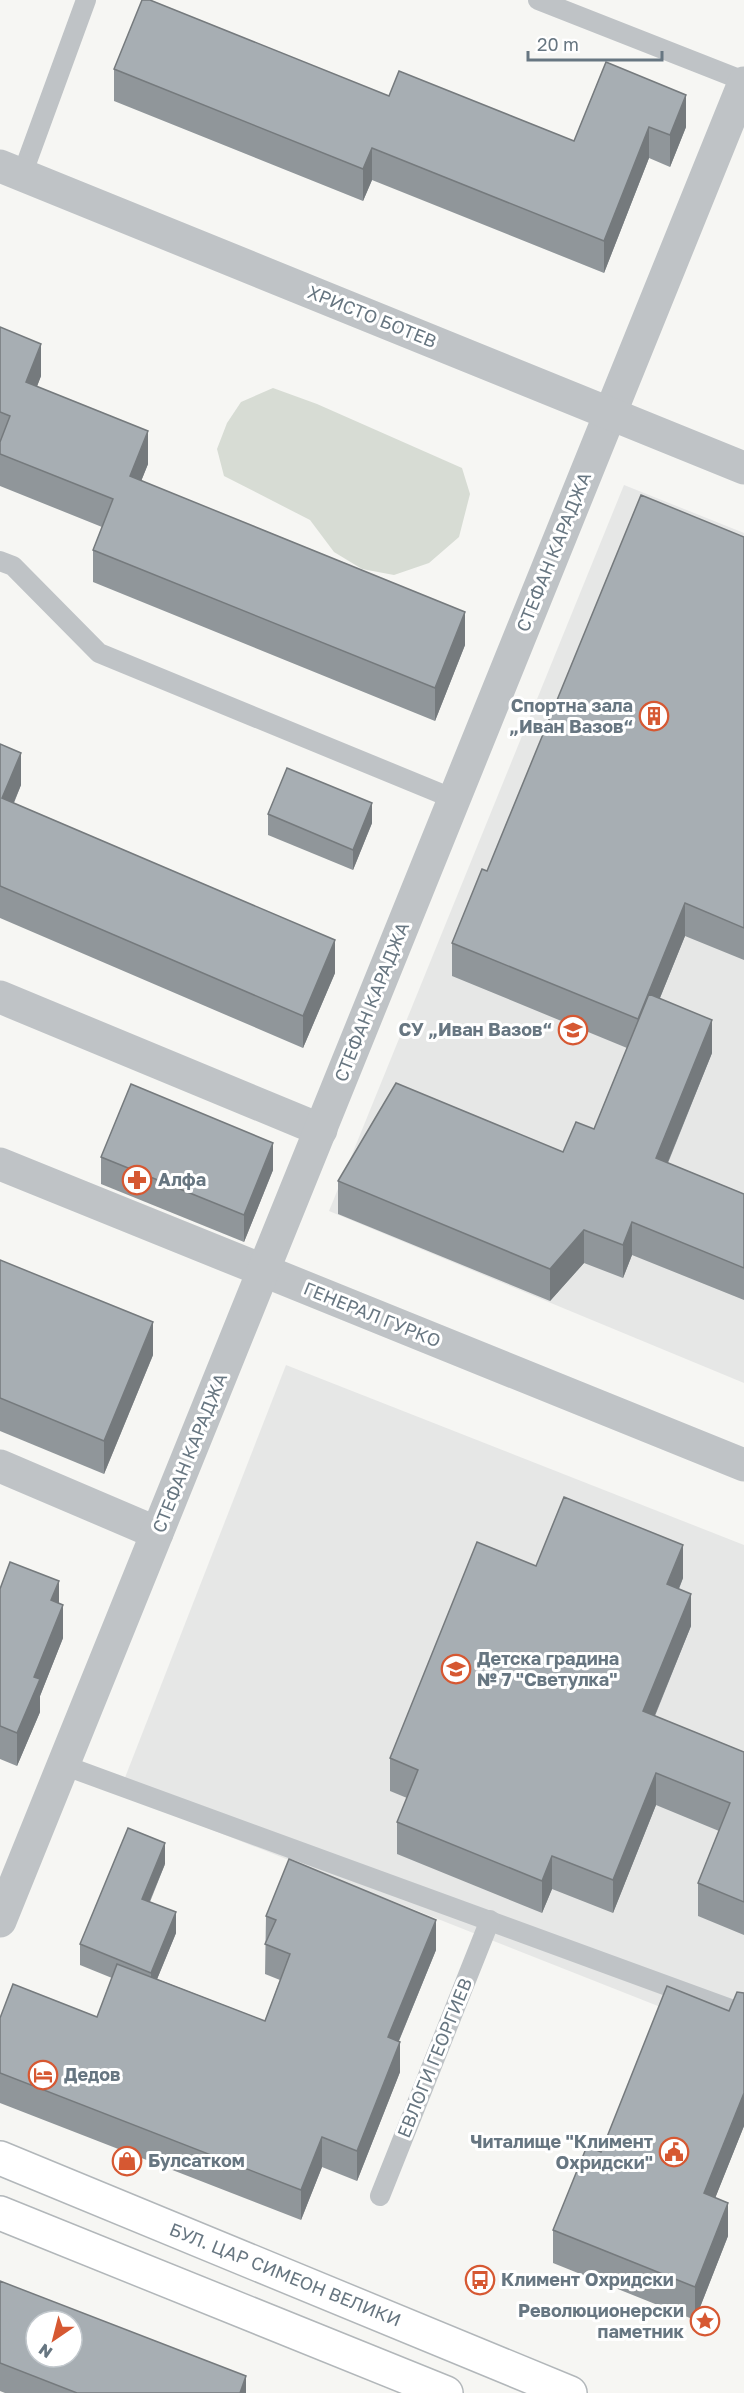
<svg xmlns="http://www.w3.org/2000/svg" width="744" height="2393" font-family="'Golos Text',sans-serif">
  <style>
    .built { fill: #e6e7e6 }
    .green { fill: #d7dcd4 }
    .lines { fill: none; stroke-linecap: round; stroke-linejoin: round }
    .secondary-casing { stroke: #b2b7ba; stroke-width: 36 }
    .service { stroke: #bfc3c6; stroke-width: 20 }
    .minor { stroke: #bfc3c6; stroke-width: 33 }
    .tertiary { stroke: #bfc3c6; stroke-width: 33 }
    .secondary { stroke: #fff; stroke-width: 33 }
    .wall { fill: #90969a }
    .shaded-wall { fill: #757a7d }
    .building { fill: #a7aeb3; stroke: #757a7d; stroke-width: 1.5; fill-rule: evenodd }
    .labels { text-anchor: middle; stroke-width: 6; stroke-linejoin: round; paint-order: stroke }
    .street-label { font-size: 18px; fill: #677681; stroke: #fff }
    .poi-label { font-size: 18px; font-weight: bold; fill: #677681; stroke: #fff; text-anchor: start }
  </style>
  <rect width="100%" height="100%" fill="#f6f6f3"/>
  <g class="built">
    <polygon points="624,485 744,533 744,1383 329,1211"/>
    <polygon points="286,1365 744,1545 744,2040 119,1793"/>
  </g>
  <polygon class="green" points="273,388 317,404 462,468 470,494 459,537 429,563 394,575 362,569 334,552 310,520 224,476 217,449 227,423 241,402"/>
  <g class="lines">
    <g class="secondary-casing">
      <g id="secondary">
        <polyline points="0,2158 570,2393"/>
        <polyline points="0,2213 446,2393"/>
      </g>
    </g>
    <g class="service">
      <polyline points="538,0 744,81"/>
      <polyline points="22,175 86,0"/>
      <polyline points="0,561 13,566 99,653 454,799"/>
      <polyline points="63,1765 744,2014"/>
      <polyline points="380,2196 490,1920"/>
    </g>
    <g class="minor">
      <polyline points="0,997 321,1130"/>
      <polyline points="0,1164 744,1465"/>
      <polyline points="0,1466 157,1533"/>
      <polyline points="0,1921 744,83"/>
    </g>
    <polyline class="tertiary" points="0,166 744,468"/>
    <use href="#secondary" class="secondary"/>
  </g>
  <g class="wall">
    <polygon points="606,62 686,127 670,167 649,158 604,273 372,180 363,201 114,101 114,69 389,96 574,141"/>
    <polygon points="0,327 41,376 37,386 148,464 141,481 465,645 435,721 93,582 93,550 102,527 0,486"/>
    <polygon points="744,537 744,960 685,936 660,998 712,1053 668,1163 744,1194 744,1300 632,1255 623,1278 584,1263 550,1301 338,1214 338,1181 563,1152 594,1129 627,1048 452,976 452,943 487,871"/>
    <polygon points="0,744 21,785 14,803 335,973 303,1048 0,918"/>
    <polygon points="268,814 372,823 353,870 268,835"/>
    <polygon points="101,1157 273,1170 244,1242 101,1184"/>
    <polygon points="0,1260 153,1355 104,1474 0,1431"/>
    <polygon points="536,1566 683,1578 679,1589 691,1626 655,1716 744,1752 744,1935 698,1916 698,1883 719,1831 656,1805 613,1913 552,1889 542,1913 397,1854 397,1822 407,1798 390,1791 390,1758"/>
    <polygon points="0,1589 59,1603 63,1638 40,1696 40,1712 17,1766 0,1759"/>
    <polygon points="165,1864 150,1902 176,1933 157,1979 265,2021 280,1980 265,1974 266,1916 436,1950 399,2041 400,2072 357,2181 322,2167 301,2220 0,2103 0,2018 97,2017 112,1978 80,1965 80,1944"/>
    <polygon points="744,1993 744,2126 715,2198 728,2236 695,2320 553,2263 553,2230 601,2152 729,2011"/>
    <polygon points="0,2281 246,2393 5,2393 0,2391"/>
  </g>
  <g class="shaded-wall">
    <polygon points="686,95 686,127 670,167 670,135"/>
    <polygon points="649,127 649,158 604,273 604,241"/>
    <polygon points="372,148 372,180 363,201 363,169"/>
    <polygon points="41,344 41,376 26,415 26,382"/>
    <polygon points="148,431 148,464 130,509 130,476"/>
    <polygon points="465,612 465,645 435,721 435,688"/>
    <polygon points="21,753 21,785 2,830 2,798"/>
    <polygon points="372,803 372,823 353,870 353,850"/>
    <polygon points="685,903 685,936 638,1052 638,1019"/>
    <polygon points="335,940 335,973 303,1048 303,1016"/>
    <polygon points="712,1020 712,1053 656,1191 656,1158"/>
    <polygon points="273,1143 273,1170 244,1242 244,1215"/>
    <polygon points="632,1222 632,1255 623,1278 623,1245"/>
    <polygon points="584,1230 584,1263 550,1301 550,1269"/>
    <polygon points="153,1322 153,1355 104,1474 104,1441"/>
    <polygon points="683,1545 683,1578 667,1617 667,1584"/>
    <polygon points="59,1581 59,1614 51,1600"/>
    <polygon points="691,1594 691,1626 643,1744 643,1711"/>
    <polygon points="63,1605 63,1638 40,1696 40,1712 17,1766 17,1733 34,1677"/>
    <polygon points="656,1773 656,1805 613,1913 613,1880"/>
    <polygon points="165,1843 165,1864 142,1919 142,1899"/>
    <polygon points="552,1856 552,1889 542,1913 542,1881"/>
    <polygon points="176,1912 176,1933 151,1994 151,1973"/>
    <polygon points="436,1920 436,1950 388,2067 388,2037"/>
    <polygon points="400,2042 400,2072 357,2181 357,2151"/>
    <polygon points="744,2093 744,2126 704,2226 704,2193"/>
    <polygon points="322,2137 322,2167 301,2220 301,2190"/>
    <polygon points="728,2203 728,2236 695,2320 695,2287"/>
    <polygon points="246,2376 246,2393 240,2393"/>
  </g>
  <g class="building">
    <polygon points="142,0 150,0 389,96 399,71 574,141 606,62 686,95 670,135 649,127 604,241 372,148 363,169 114,69"/>
    <polygon points="0,327 41,344 26,382 148,431 130,476 465,612 435,688 93,550 113,499 0,454 0,442 10,416 0,412"/>
    <polygon points="641,495 744,537 744,928 685,903 638,1019 452,943 482,869 487,871"/>
    <polygon points="0,744 21,753 2,798 335,940 303,1016 0,886"/>
    <polygon points="287,768 372,803 353,850 268,814"/>
    <polygon points="649,994 712,1020 656,1158 744,1194 744,1268 632,1222 623,1245 584,1230 550,1269 338,1181 396,1083 563,1152 576,1122 594,1129"/>
    <polygon points="131,1084 273,1143 244,1215 101,1157"/>
    <polygon points="0,1260 153,1322 104,1441 0,1398"/>
    <polygon points="564,1497 683,1545 667,1584 691,1594 643,1711 744,1752 744,1902 698,1883 730,1803 656,1773 613,1880 552,1856 542,1881 397,1822 418,1770 390,1758 477,1542 536,1566"/>
    <polygon points="10,1562 59,1581 51,1600 63,1605 34,1677 40,1679 17,1733 0,1726 0,1589"/>
    <polygon points="128,1828 165,1843 142,1899 176,1912 151,1973 80,1944"/>
    <polygon points="289,1859 436,1920 388,2037 400,2042 357,2151 322,2137 301,2190 0,2073 0,2018 13,1984 97,2017 117,1964 265,2021 290,1954 265,1944 276,1920 266,1916"/>
    <polygon points="667,1986 729,2011 737,1992 744,1993 744,2093 704,2193 728,2203 695,2287 553,2230 587,2146 601,2152"/>
    <path d="M0,2281L246,2376L240,2393H77L0,2363ZM36,2321H72V2357H36Z"/>
  </g>
  <defs>
    <g id="building-ring" transform="scale(1.5)"><circle r="9.5" fill="#fff" stroke="#d65832" stroke-width="1.5"/><path d="M-4-6H4V6H1V3H-1V6H-4ZM-2.5-4.3h1.7v1.8h-1.7ZM.8-4.3h1.7v1.8H.8ZM-2.5-1h1.7V.8h-1.7ZM.8-1h1.7V.8H.8Z" fill="#d65832"/></g>
    <g id="school-ring" transform="scale(1.5)"><circle r="9.5" fill="#fff" stroke="#d65832" stroke-width="1.5"/><path d="M0-5L7-2L0 1L-7-2ZM-4 1L0 2.5L4 1V4Q0 6-4 4Z" fill="#d65832"/></g>
    <g id="pharmacy-ring" transform="scale(1.5)"><circle r="9.5" fill="#fff" stroke="#d65832" stroke-width="1.5"/><path d="M-2-6h4v4h4v4h-4v4h-4v-4h-4v-4h4Z" fill="#d65832"/></g>
    <g id="hotel-ring" transform="scale(1.5)"><circle r="9.5" fill="#fff" stroke="#d65832" stroke-width="1.5"/><path d="M-6-4.5h1.5V1H6V5H4.5V3h-9V5H-6ZM-4 0a1.8 1.8 0 1 1 3.6 0ZM.5 0V-2.5h3Q6-2.5 6 0Z" fill="#d65832"/></g>
    <g id="civic-ring" transform="scale(1.5)"><circle r="9.5" fill="#fff" stroke="#d65832" stroke-width="1.5"/><path d="M-.6-6.5H3V-4.5H.6V-3L4-1V1h2V6H-6V1h2V-1L-.6-3ZM-1.2 2.5V6h2.4V2.5Z" fill="#d65832"/></g>
    <g id="shop-ring" transform="scale(1.5)"><circle r="9.5" fill="#fff" stroke="#d65832" stroke-width="1.5"/><path d="M-5-2.5h2.3a2.7 3.5 0 0 1 5.4 0H5L5.5 6h-11ZM-1.5-2.5h3a1.5 2.3 0 0 0-3 0Z" fill="#d65832"/></g>
    <g id="bus-ring" transform="scale(1.5)"><circle r="9.5" fill="#fff" stroke="#d65832" stroke-width="1.5"/><path d="M-5-6H5V4H4V6H2V4H-2V6H-4V4H-5ZM-3.5-4V0h7V-4ZM-3.5 1.2v1.5H-2V1.2ZM2 1.2v1.5H3.5V1.2Z" fill="#d65832"/></g>
    <g id="sight-ring" transform="scale(1.5)"><circle r="9.5" fill="#fff" stroke="#d65832" stroke-width="1.5"/><path d="M0-6L1.8-2.2L6-1.7L2.9 1.2L3.7 5.4L0 3.3L-3.7 5.4L-2.9 1.2L-6-1.7L-1.8-2.2Z" fill="#d65832"/></g>
  </defs>
  <g fill-rule="evenodd">
    <use href="#building-ring" x="654" y="716"/>
    <use href="#school-ring" x="573" y="1030"/>
    <use href="#pharmacy-ring" x="137" y="1180"/>
    <use href="#school-ring" x="456" y="1669"/>
    <use href="#hotel-ring" x="43" y="2075"/>
    <use href="#civic-ring" x="674" y="2152"/>
    <use href="#shop-ring" x="127" y="2161"/>
    <use href="#bus-ring" x="480" y="2280"/>
    <use href="#sight-ring" x="705" y="2321"/>
  </g>
  <g class="labels">
    <g class="street-label">
      <text transform="translate(372 317) rotate(22)" y="6">ХРИСТО БОТЕВ</text>
      <text transform="translate(554 552) rotate(-68)" y="6">СТЕФАН КАРАДЖА</text>
      <text transform="translate(372 1002) rotate(-68)" y="6">СТЕФАН КАРАДЖА</text>
      <text transform="translate(372 1315) rotate(22)" y="6">ГЕНЕРАЛ ГУРКО</text>
      <text transform="translate(190 1453) rotate(-68)" y="6">СТЕФАН КАРАДЖА</text>
      <text transform="translate(435 2058) rotate(-68)" y="6">ЕВЛОГИ ГЕОРГИЕВ</text>
      <text transform="translate(285 2275) rotate(22)" y="6">БУЛ. ЦАР СИМЕОН ВЕЛИКИ</text>
    </g>
    <g class="poi-label">
      <text x="633" y="712" text-anchor="end">Спортна зала<tspan x="633" dy="21">„Иван Вазов“</tspan></text>
      <text x="552" y="1036" text-anchor="end">СУ „Иван Вазов“</text>
      <text x="158" y="1186">Алфа</text>
      <text x="477" y="1665">Детска градина<tspan x="477" dy="21">№ 7 "Светулка"</tspan></text>
      <text x="64" y="2081">Дедов</text>
      <text x="653" y="2148" text-anchor="end">Читалище "Климент<tspan x="653" dy="21">Охридски"</tspan></text>
      <text x="148" y="2167">Булсатком</text>
      <text x="501" y="2286">Климент Охридски</text>
      <text x="684" y="2317" text-anchor="end">Революционерски<tspan x="684" dy="21">паметник</tspan></text>
    </g>
  </g>
  <g transform="translate(54 2339) rotate(215)"><circle r="28" fill="#ffffff" stroke="#c2c8cd" stroke-width="1.5"/>
  <path d="M0-4.5L10 22L0 15L-10 22Z" fill="#d65832"/>
  <text y="-9" font-size="16" font-weight="bold" text-anchor="middle" fill="#677681">N</text>
  </g>
  <path d="M528 51v9h134v-9" fill="none" stroke="#677681" stroke-width="3"/>
  <text x="537" y="51" font-size="18" fill="#677681" stroke="#ffffff" stroke-width="4.5" paint-order="stroke">20 m</text>
</svg>
